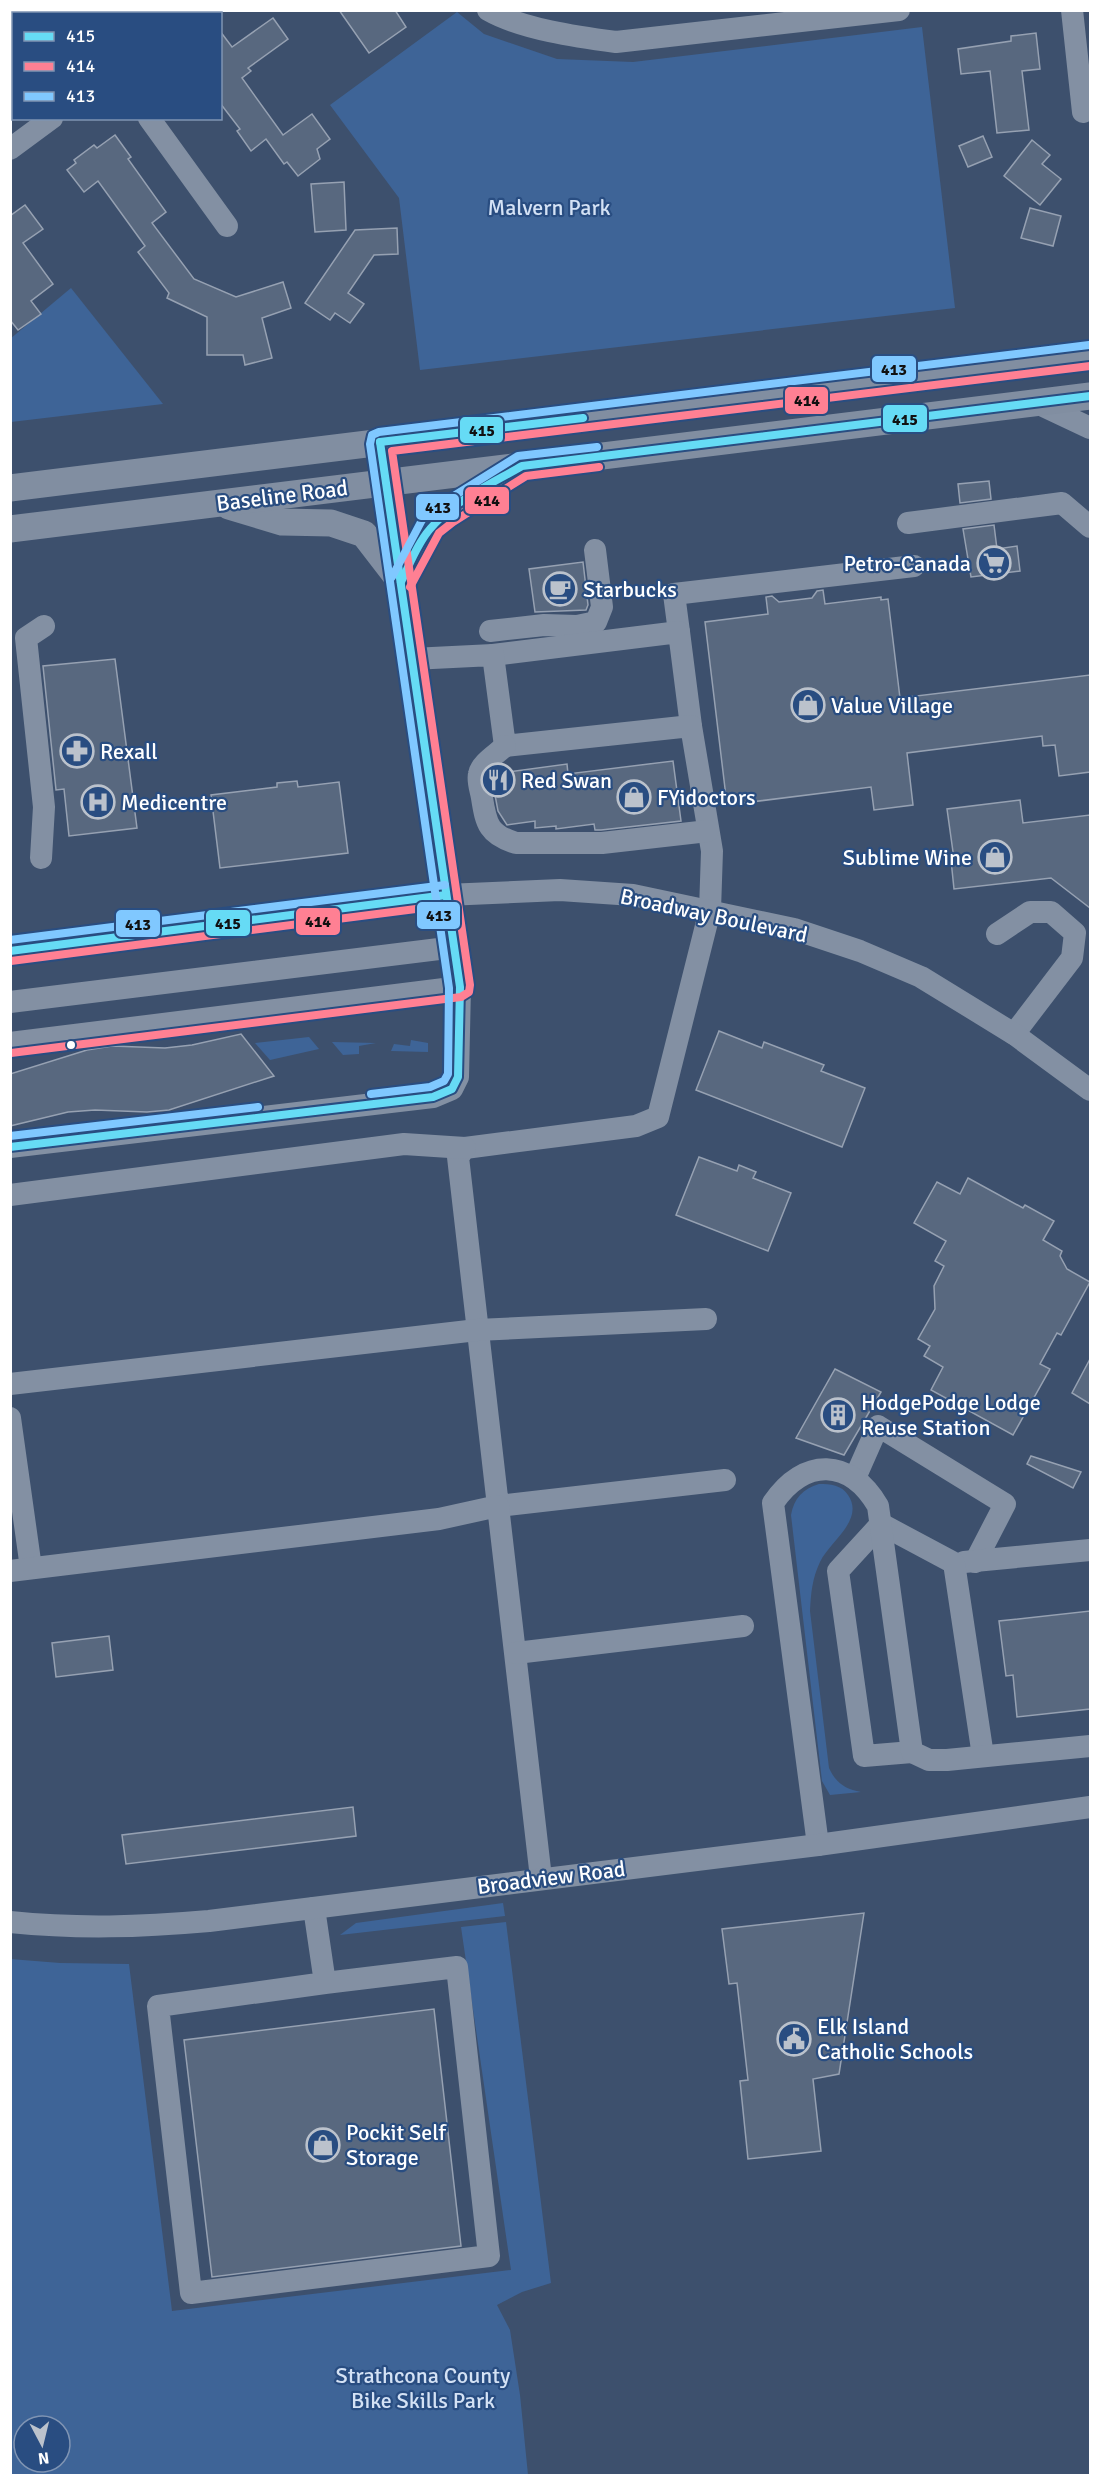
<svg xmlns="http://www.w3.org/2000/svg" width="1101" height="2486" font-family="Signika,sans-serif">
  <style>
    .green { fill: #3e6497; fill-rule: evenodd }
    .building { fill: #58687f; stroke: #96a1b2; stroke-width: 1.5 }
    .lines { fill: none; stroke-linecap: round; stroke-linejoin: round }
    .minor { stroke: #8390a3; stroke-width: 22 }
    .major { stroke: #818ea1; stroke-width: 27 }
    .bus-1-casing { stroke: #294d81; stroke-width: 12 }
    .bus-2-casing { stroke: #294d81; stroke-width: 12 }
    .bus-3-casing { stroke: #294d81; stroke-width: 12 }
    .bus-1 { stroke: #66dbf5; stroke-width: 8 }
    .bus-2 { stroke: #ff8093; stroke-width: 8 }
    .bus-3 { stroke: #80c8ff; stroke-width: 8 }
    .bus-dot { fill: #fff; stroke: #294d81; stroke-width: 2 }
    .labels { text-anchor: middle; stroke-width: 4.5; stroke-linejoin: round; paint-order: stroke }
    .park-label { font-size: 22px; fill: #d4e2f5; stroke: #294d81 }
    .street-label { font-size: 22px; fill: #fff; stroke: #294d81 }
    .poi-label { font-size: 22px; fill: #fff; stroke: #294d81; text-anchor: start }
    .line-badge { stroke: #294d81; stroke-width: 2 }
    .pale-badge-label { font-size: 16px; text-anchor: middle; font-weight: bold; fill: #111 }
  </style>
  <rect width="100%" height="100%" fill="#3d506d"/>
  <g class="green">
    <polygon points="457,12 484,34 557,59 633,62 922,27 955,308 420,370 399,198 330,105"/>
    <polygon points="71,288 163,404 11,422 10,339"/>
    <polygon points="309,1037 319,1049 270,1060 255,1043"/>
    <polygon points="411,1040 428,1043 428,1052 391,1051 394,1044 410,1046"/>
    <polygon points="332,1042 376,1043 359,1046 359,1054 343,1055"/>
    <path d="M819,1484C830,1484 842,1485 848,1495C865,1520 830,1541 820,1562C812,1579 811,1593 810,1611L829,1768C836,1783 845,1789 861,1792L830,1795L822,1781L791,1515C794,1498 803,1489 819,1484Z"/>
    <polygon points="503,1903 505,1916 340,1935 356,1923"/>
    <path d="M506,1922L551,2283L522,2292L497,2305L510,2330L520,2395L528,2475H11L10,1959L60,1963L129,1964L172,2311L511,2270L461,1927ZM24,2426H60V2462H24Z"/>
  </g>
  <g class="building">
    <polygon points="339,10 395,10 406,27 369,53"/>
    <polygon points="273,18 288,39 248,68 251,71 242,78 283,135 312,114 330,139 317,149 320,159 298,176 287,162 284,164 266,139 251,151 237,131 240,129 220,103 220,31 232,47"/>
    <polygon points="1036,33 1040,69 1022,71 1029,130 997,133 990,71 961,74 958,49 1011,41 1011,36"/>
    <polygon points="115,135 131,157 128,159 166,212 152,223 194,279 236,297 283,282 291,308 262,318 272,358 245,365 243,355 207,355 207,317 167,298 169,293 138,252 145,246 98,181 84,192 67,170 76,163 74,160 94,145 97,148"/>
    <polygon points="983,136 992,157 968,167 959,146"/>
    <polygon points="1032,140 1050,155 1042,164 1061,179 1040,205 1004,176"/>
    <polygon points="344,182 346,230 315,232 311,184"/>
    <polygon points="25,205 43,229 23,243 53,284 31,301 41,314 18,330 10,320 10,216"/>
    <polygon points="1030,208 1061,216 1053,246 1021,238"/>
    <polygon points="397,228 398,254 374,255 348,293 364,304 350,323 335,313 330,320 305,303 355,230"/>
    <polygon points="989,481 991,499 960,503 958,484"/>
    <polygon points="994,525 997,549 1017,546 1020,571 971,577 963,529"/>
    <polygon points="583,562 588,605 586,610 535,612 529,569"/>
    <polygon points="823,590 825,604 881,597 881,600 888,599 900,698 1090,675 1090,772 1059,776 1055,745 1043,746 1042,736 907,753 913,805 874,810 871,787 727,805 705,622 768,614 766,597 772,596 779,602 812,598 817,591"/>
    <polygon points="115,659 137,828 69,836 64,789 56,790 43,666"/>
    <polygon points="673,761 681,821 601,830 595,830 594,824 556,829 556,826 535,828 535,821 507,825 498,811 492,779 494,774 567,764 568,774"/>
    <polygon points="297,781 298,787 339,782 348,853 220,868 211,795 277,787 277,783"/>
    <polygon points="1020,800 1023,823 1090,815 1090,908 1051,878 954,889 951,860 954,859 947,809"/>
    <polygon points="719,1031 762,1048 764,1042 824,1065 821,1071 865,1088 842,1147 696,1090"/>
    <polygon points="241,1034 274,1076 169,1110 147,1112 95,1110 68,1112 10,1126 10,1074 87,1050 112,1046 165,1048 192,1045"/>
    <polygon points="699,1157 737,1171 739,1165 756,1172 753,1178 791,1193 768,1251 676,1215"/>
    <polygon points="968,1178 1023,1208 1025,1205 1054,1221 1043,1240 1062,1251 1060,1256 1067,1269 1090,1282 1061,1335 1057,1333 1040,1364 1050,1369 1013,1435 931,1390 943,1367 924,1356 930,1346 918,1339 935,1309 934,1286 944,1266 935,1261 946,1241 914,1223 937,1182 960,1194"/>
    <polygon points="1090,1359 1090,1404 1072,1393"/>
    <polygon points="835,1369 881,1392 844,1455 796,1438"/>
    <polygon points="1031,1456 1081,1472 1073,1488 1027,1464"/>
    <polygon points="1090,1611 1090,1709 1017,1717 1013,1675 1006,1676 999,1621"/>
    <polygon points="109,1636 113,1670 56,1677 52,1643"/>
    <polygon points="353,1807 356,1836 126,1864 122,1835"/>
    <polygon points="864,1913 839,2074 813,2079 821,2151 748,2159 740,2081 748,2080 737,1983 729,1984 722,1929"/>
    <polygon points="434,2009 461,2246 212,2277 184,2040"/>
  </g>
  <g class="lines">
    <g class="minor">
      <path d="M488,10C521,29 578,37 616,42L899,10"/>
      <polyline points="1072,10 1083,112"/>
      <polyline points="192,14 196,10"/>
      <polyline points="149,118 227,226"/>
      <polyline points="10,149 52,118"/>
      <polyline points="1037,403 1090,428"/>
      <polyline points="908,523 1062,503 1090,527"/>
      <polyline points="490,631 544,625 577,626 596,622 602,607 595,550"/>
      <polyline points="679,632 674,594 914,566"/>
      <polyline points="493,655 679,632 691,726"/>
      <polyline points="412,659 493,655 505,746 691,726 712,851 710,910 658,1117 636,1126 465,1148 458,1157 498,1506 725,1480"/>
      <path d="M505,746C497,754 481,763 479,774C477,781 481,791 482,798C486,824 489,835 516,843H602L708,831"/>
      <polyline points="41,858 44,807 26,638 44,626"/>
      <polyline points="997,934 1030,912 1051,912 1075,933 1072,958 1014,1034"/>
      <polyline points="10,951 446,895 560,890 633,895 794,929 860,951 921,977 1014,1034 1090,1090"/>
      <polyline points="10,1002 455,947"/>
      <polyline points="10,1043 460,987"/>
      <polyline points="10,1147 433,1097 452,1089 458,1077 460,987 380,442"/>
      <polyline points="10,1195 404,1144 465,1148"/>
      <polyline points="10,1384 477,1330 706,1319"/>
      <polyline points="10,1418 31,1568"/>
      <polyline points="855,1478 878,1426 1005,1504 975,1562"/>
      <polyline points="964,1562 1090,1550"/>
      <polyline points="10,1571 439,1519 498,1506 541,1878"/>
      <polyline points="516,1653 743,1626"/>
      <polyline points="912,1752 864,1756 838,1571 881,1524 954,1563 983,1756"/>
      <path d="M818,1845L773,1503C804,1457 850,1458 878,1506L912,1752L929,1760H947L1090,1746"/>
      <polyline points="314,1908 325,1983 457,1967 489,2256 191,2293 158,2006 325,1983"/>
      <path d="M10,1922C79,1929 140,1927 209,1921L818,1845L1090,1807"/>
    </g>
    <g class="major">
      <polyline points="10,488 1090,355"/>
      <path d="M229,506L282,522L331,523L364,534L401,582C410,564 417,544 430,528C448,505 489,487 515,471"/>
      <polyline points="10,529 1090,396"/>
    </g>
    <g class="bus-1-casing">
      <g id="bus-1">
        <polyline points="380,442 583,418"/>
        <path d="M401,582C410,564 417,544 430,529C453,501 491,484 522,466L1090,396"/>
        <polyline points="10,951 446,895"/>
        <polyline points="10,1147 433,1097 452,1089 458,1077 460,987 380,442"/>
      </g>
    </g>
    <g class="bus-2-casing">
      <g id="bus-2">
        <polyline points="410,587 439,533 453,522 526,476 599,467"/>
        <polyline points="11,961 447,905"/>
        <polyline points="11,1053 461,997 469,992 470,985 392,451 1090,366"/>
      </g>
    </g>
    <g class="bus-3-casing">
      <g id="bus-3">
        <polyline points="392,577 422,520 441,504 518,456 597,447"/>
        <polyline points="10,940 445,885"/>
        <polyline points="371,1094 430,1087 444,1081 448,1074 449,988 370,444 372,435 379,432 1089,345"/>
        <polyline points="10,1136 258,1107"/>
      </g>
    </g>
    <use href="#bus-1" class="bus-1"/>
    <use href="#bus-2" class="bus-2"/>
    <use href="#bus-3" class="bus-3"/>
  </g>
  <defs>
    <g id="supermarket-ring" transform="scale(1.725)"><circle r="9.5" fill="#294d81" stroke="#bbc2cc" stroke-width="1.5"/><path d="M-6-5.5h2.5l.6 2H6L4.5 2H-2.5L-4.4-4H-6ZM-1.5 3.2a1.3 1.3 0 1 0 .1 0ZM3 3.2a1.3 1.3 0 1 0 .1 0Z" fill="#bbc2cc"/></g>
    <g id="cafe-ring" transform="scale(1.725)"><circle r="9.5" fill="#294d81" stroke="#bbc2cc" stroke-width="1.5"/><path d="M-5.5-4.5H6V0H3Q3 3.5 0 3.5H-2.5Q-5.5 3.5-5.5 0ZM3-3.2v2h1.7v-2ZM-6 4.5H4V6H-6Z" fill="#bbc2cc"/></g>
    <g id="shop-ring" transform="scale(1.725)"><circle r="9.5" fill="#294d81" stroke="#bbc2cc" stroke-width="1.5"/><path d="M-5-2.5h2.3a2.7 3.5 0 0 1 5.4 0H5L5.5 6h-11ZM-1.5-2.5h3a1.5 2.3 0 0 0-3 0Z" fill="#bbc2cc"/></g>
    <g id="pharmacy-ring" transform="scale(1.725)"><circle r="9.5" fill="#294d81" stroke="#bbc2cc" stroke-width="1.5"/><path d="M-2-6h4v4h4v4h-4v4h-4v-4h-4v-4h4Z" fill="#bbc2cc"/></g>
    <g id="restaurant-ring" transform="scale(1.725)"><circle r="9.5" fill="#294d81" stroke="#bbc2cc" stroke-width="1.5"/><path d="M-5-6h1v4h1v-4h1v4h1v-4h1v5L-1.5 .5V6h-2V.5L-5-1ZM5-6V6H3V1.5H1.5Q1.5-4 5-6Z" fill="#bbc2cc"/></g>
    <g id="hospital-ring" transform="scale(1.725)"><circle r="9.5" fill="#294d81" stroke="#bbc2cc" stroke-width="1.5"/><path d="M-5-5h3v3.5h4V-5h3V5h-3V1.5h-4V5h-3Z" fill="#bbc2cc"/></g>
    <g id="building-ring" transform="scale(1.725)"><circle r="9.5" fill="#294d81" stroke="#bbc2cc" stroke-width="1.5"/><path d="M-4-6H4V6H1V3H-1V6H-4ZM-2.5-4.3h1.7v1.8h-1.7ZM.8-4.3h1.7v1.8H.8ZM-2.5-1h1.7V.8h-1.7ZM.8-1h1.7V.8H.8Z" fill="#bbc2cc"/></g>
    <g id="civic-ring" transform="scale(1.725)"><circle r="9.5" fill="#294d81" stroke="#bbc2cc" stroke-width="1.5"/><path d="M-.6-6.5H3V-4.5H.6V-3L4-1V1h2V6H-6V1h2V-1L-.6-3ZM-1.2 2.5V6h2.4V2.5Z" fill="#bbc2cc"/></g>
  </defs>
  <g fill-rule="evenodd">
    <use href="#supermarket-ring" x="994" y="563"/>
    <use href="#cafe-ring" x="560" y="589"/>
    <use href="#shop-ring" x="808" y="705"/>
    <use href="#pharmacy-ring" x="77" y="751"/>
    <use href="#restaurant-ring" x="498" y="780"/>
    <use href="#shop-ring" x="634" y="797"/>
    <use href="#hospital-ring" x="98" y="802"/>
    <use href="#shop-ring" x="995" y="857"/>
    <use href="#building-ring" x="838" y="1415"/>
    <use href="#civic-ring" x="794" y="2039"/>
    <use href="#shop-ring" x="323" y="2145"/>
  </g>
  <circle class="bus-dot" cx="71" cy="1045" r="5"/>
  <g class="labels">
    <g class="park-label">
      <text x="549" y="215">Malvern Park</text>
      <text x="423" y="2383">Strathcona County<tspan x="423" dy="25">Bike Skills Park</tspan></text>
    </g>
    <g class="street-label">
      <text transform="translate(282 495) rotate(-7)" y="8">Baseline Road</text>
      <text transform="translate(714 915) rotate(12)" y="8">Broadway Boulevard</text>
      <text transform="translate(551 1877) rotate(-7)" y="8">Broadview Road</text>
    </g>
    <g class="poi-label">
      <text x="971" y="571" text-anchor="end">Petro-Canada</text>
      <text x="583" y="597">Starbucks</text>
      <text x="831" y="713">Value Village</text>
      <text x="100" y="759">Rexall</text>
      <text x="521" y="788">Red Swan</text>
      <text x="657" y="805">FYidoctors</text>
      <text x="121" y="810">Medicentre</text>
      <text x="972" y="865" text-anchor="end">Sublime Wine</text>
      <text x="861" y="1410">HodgePodge Lodge<tspan x="861" dy="25">Reuse Station</tspan></text>
      <text x="817" y="2034">Elk Island<tspan x="817" dy="25">Catholic Schools</tspan></text>
      <text x="346" y="2140">Pockit Self<tspan x="346" dy="25">Storage</tspan></text>
    </g>
  </g>
  <g class="line-badge">
    <rect x="871" y="355" width="46" height="28" rx="6" fill="#80c8ff"/>
    <rect x="784" y="386" width="45" height="29" rx="6" fill="#ff8093"/>
    <rect x="882" y="404" width="46" height="29" rx="6" fill="#66dbf5"/>
    <rect x="459" y="416" width="45" height="28" rx="6" fill="#66dbf5"/>
    <rect x="464" y="486" width="46" height="29" rx="6" fill="#ff8093"/>
    <rect x="415" y="493" width="45" height="28" rx="6" fill="#80c8ff"/>
    <rect x="416" y="901" width="45" height="29" rx="6" fill="#80c8ff"/>
    <rect x="295" y="907" width="46" height="29" rx="6" fill="#ff8093"/>
    <rect x="205" y="909" width="46" height="28" rx="6" fill="#66dbf5"/>
    <rect x="115" y="909" width="46" height="29" rx="6" fill="#80c8ff"/>
  </g>
  <g class="pale-badge-label">
    <text x="894" y="375">413</text>
    <text x="807" y="406">414</text>
    <text x="905" y="425">415</text>
    <text x="482" y="436">415</text>
    <text x="487" y="506">414</text>
    <text x="438" y="513">413</text>
    <text x="439" y="921">413</text>
    <text x="318" y="927">414</text>
    <text x="228" y="929">415</text>
    <text x="138" y="930">413</text>
  </g>
  <rect width="1101" height="2486" fill="none" stroke="#ffffff" stroke-width="24"/>
  <rect x="12" y="12" width="210" height="108" fill="#294d81" stroke="#7f94b3" stroke-width="1.5"/>
  <rect x="24" y="32" width="30" height="9" fill="#66dbf5" stroke="#7f94b3" stroke-width="1.5"/>
  <text x="66" y="42" font-size="18" fill="#ffffff">415</text>
  <rect x="24" y="62" width="30" height="9" fill="#ff8093" stroke="#7f94b3" stroke-width="1.5"/>
  <text x="66" y="72" font-size="18" fill="#ffffff">414</text>
  <rect x="24" y="92" width="30" height="9" fill="#80c8ff" stroke="#7f94b3" stroke-width="1.5"/>
  <text x="66" y="102" font-size="18" fill="#ffffff">413</text>
  <g transform="translate(42 2444) rotate(173)"><circle r="28" fill="#294d81" stroke="#7f94b3" stroke-width="1.5"/>
  <path d="M0-4.5L10 22L0 15L-10 22Z" fill="#bbc2cc"/>
  <text y="-9" font-size="16" font-weight="bold" text-anchor="middle" fill="#ffffff">N</text>
  </g>
</svg>
